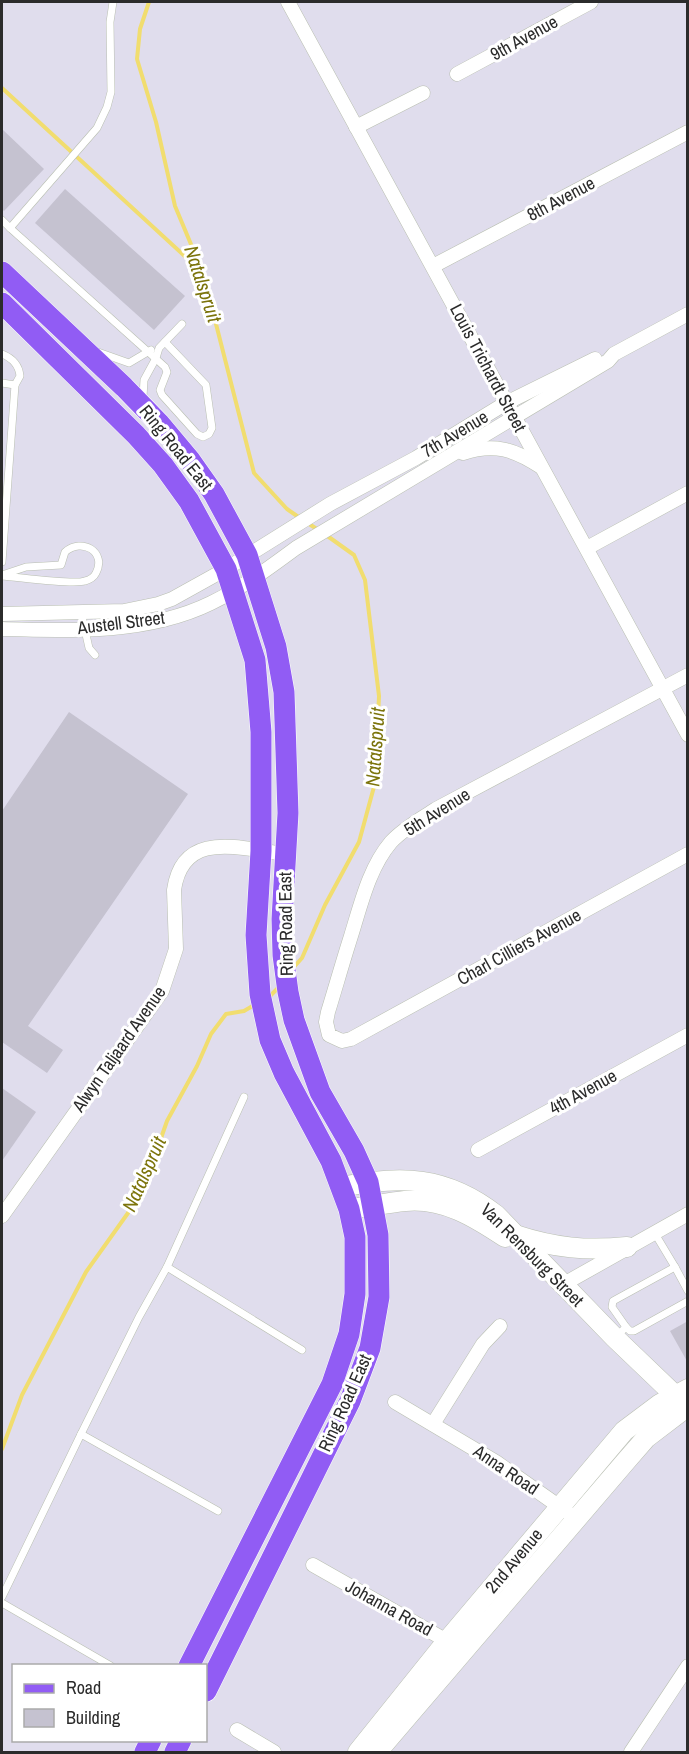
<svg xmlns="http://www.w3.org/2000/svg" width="689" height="1754" font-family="'Archivo Narrow',sans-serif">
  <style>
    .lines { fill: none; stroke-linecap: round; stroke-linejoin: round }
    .stream { stroke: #f1dd6f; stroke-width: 4 }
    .building { fill: #c5c2d0 }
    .service-casing { stroke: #b9bfb1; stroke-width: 8 }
    .minor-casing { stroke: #b9bfb1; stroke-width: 15 }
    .secondary-casing { stroke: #b9bfb1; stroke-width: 21 }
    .primary-casing { stroke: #fff; stroke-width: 22 }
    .service { stroke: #fff; stroke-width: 7 }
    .minor { stroke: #fff; stroke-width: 14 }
    .secondary { stroke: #fff; stroke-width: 20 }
    .primary { stroke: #915cf4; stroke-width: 21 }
    .labels { text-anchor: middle; stroke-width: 6; stroke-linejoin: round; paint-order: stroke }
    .street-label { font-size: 18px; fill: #2b2b2b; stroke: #fff }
    .water-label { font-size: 20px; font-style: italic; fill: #7c740c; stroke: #fff }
  </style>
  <rect width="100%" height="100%" fill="#e0dded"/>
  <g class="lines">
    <g class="stream">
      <polyline points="149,2 140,29 137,59 156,122 175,206 203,273 254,473 287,509 300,518"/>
      <polyline points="2,88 202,272"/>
      <polyline points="306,522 320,531"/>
      <polyline points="293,968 302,958 325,905 359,842 375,783 379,696 365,580 354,555 326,535"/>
      <polyline points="268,998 280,986"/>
      <polyline points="2,1449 22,1395 86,1272 128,1213 147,1178 167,1121 197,1066 211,1034 226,1014 244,1011 256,1004"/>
    </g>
  </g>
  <g class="building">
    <polygon points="2,129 44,169 4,211 2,209"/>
    <polygon points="65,189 185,296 154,330 35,223"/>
    <polygon points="69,712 188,794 28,1026 63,1050 47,1073 2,1042 2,811"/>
    <polygon points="2,1088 36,1112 2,1161"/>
    <polygon points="688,1321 688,1363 670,1331"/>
  </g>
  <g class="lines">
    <g class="service-casing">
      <g id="service">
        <polyline points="113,2 110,22 111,92 107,107 97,128 10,228 165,367 167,372 160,390 162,395 197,434 203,437 209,434 212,428 206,385 165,342"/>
        <polyline points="2,220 10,228"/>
        <polyline points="98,352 129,363 151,350"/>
        <path d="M2,354C12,358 19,365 20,376L15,385L2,562"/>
        <polyline points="2,383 15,385"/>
        <polyline points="143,397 144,380 156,358 159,348 182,324"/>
        <path d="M2,575L26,567L61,565L65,552C82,537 107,552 96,573C94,577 89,580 85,581C72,585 18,577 2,576"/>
        <polyline points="81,612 89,648 95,655"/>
        <polyline points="167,1267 244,1097"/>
        <polyline points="675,1267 688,1291"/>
        <polyline points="626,1327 630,1331 634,1331 688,1301"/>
        <polyline points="616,1337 626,1327 612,1307 613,1301 675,1267 654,1232"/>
        <polyline points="81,1434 139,1317 167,1267 302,1350"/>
        <polyline points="2,1597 81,1434 218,1511"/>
        <polyline points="2,1603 111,1666"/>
      </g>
    </g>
    <g class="minor-casing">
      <g id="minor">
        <polyline points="288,2 688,735"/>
        <polyline points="457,74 591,2"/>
        <polyline points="356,127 423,93"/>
        <polyline points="433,266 688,132"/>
        <path d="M463,453C494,443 514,449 541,467"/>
        <polyline points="587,548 688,493"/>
        <polyline points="2,614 124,611 158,604 172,599 226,569 330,504 416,458 506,403 595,359"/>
        <path d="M2,629C70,631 148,634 211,603C242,588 269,568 296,548L608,361L614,354L688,314"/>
        <path d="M688,675L436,809C421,819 404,828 391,842C369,868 361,904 351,936C343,961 336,986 328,1012L326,1022L329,1035L342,1041L351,1039L688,854"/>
        <polyline points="478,1150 688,1035"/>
        <path d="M2,1216L162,991L176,949L174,890C183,827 244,850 286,854"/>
        <polyline points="562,1285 688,1214"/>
        <polyline points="395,1402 496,1462 567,1512"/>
        <polyline points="433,1424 483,1344 500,1326"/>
        <polyline points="313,1565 447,1641 454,1646"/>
        <polyline points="237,1730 274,1752"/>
        <polyline points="631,1752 688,1666"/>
      </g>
    </g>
    <g class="secondary-casing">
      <g id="secondary">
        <path d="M342,1187C401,1175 446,1176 496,1215L615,1338L683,1403"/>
        <path d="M349,1209C368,1207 386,1203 405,1201C443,1197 475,1217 505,1237"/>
        <path d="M515,1235C555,1248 586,1251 627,1247"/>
        <polyline points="358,1752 447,1641 624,1431 660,1404 688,1389"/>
        <polyline points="377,1752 626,1461 646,1438 688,1406"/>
      </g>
    </g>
    <g class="primary-casing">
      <g id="primary">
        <polyline points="2,272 124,387 159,423 190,460 214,494 247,555 276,647 284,692 288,813 282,919 283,955 288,992 294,1020 320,1092 354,1151 368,1182 378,1235 379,1297 370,1348 350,1401 206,1691"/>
        <polyline points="2,303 136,435 163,465 189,501 226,569 255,660 261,732 261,851 256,935 260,994 270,1040 284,1073 331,1161 349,1209 355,1237 355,1294 349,1334 332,1384 189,1666"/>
        <polyline points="145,1752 151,1740"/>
        <polyline points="175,1752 181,1740"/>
      </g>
    </g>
    <use href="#service" class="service"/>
    <use href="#minor" class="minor"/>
    <use href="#secondary" class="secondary"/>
    <use href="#primary" class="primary"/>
  </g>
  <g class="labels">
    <g class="street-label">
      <text transform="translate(524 38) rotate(-29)" y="6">9th Avenue</text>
      <text transform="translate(561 199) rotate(-28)" y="6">8th Avenue</text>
      <text transform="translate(488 368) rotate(62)" y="6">Louis Trichardt Street</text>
      <text transform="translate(455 434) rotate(-31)" y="6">7th Avenue</text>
      <text transform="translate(176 448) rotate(51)" y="6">Ring Road East</text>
      <text transform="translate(121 623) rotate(-7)" y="6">Austell Street</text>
      <text transform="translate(437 812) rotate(-32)" y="6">5th Avenue</text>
      <text transform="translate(286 924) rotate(-91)" y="6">Ring Road East</text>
      <text transform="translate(519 947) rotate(-29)" y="6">Charl Cilliers Avenue</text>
      <text transform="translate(119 1049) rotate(-55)" y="6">Alwyn Taljaard Avenue</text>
      <text transform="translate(583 1092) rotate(-29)" y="6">4th Avenue</text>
      <text transform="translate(532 1255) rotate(45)" y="6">Van Rensburg Street</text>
      <text transform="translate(345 1403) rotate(-66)" y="6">Ring Road East</text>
      <text transform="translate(506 1470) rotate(34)" y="6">Anna Road</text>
      <text transform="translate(514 1561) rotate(-50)" y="6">2nd Avenue</text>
      <text transform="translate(389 1608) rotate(29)" y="6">Johanna Road</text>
    </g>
    <g class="water-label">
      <text transform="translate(203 284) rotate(72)" y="7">Natalspruit</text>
      <text transform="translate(375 747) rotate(-86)" y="7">Natalspruit</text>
      <text transform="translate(144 1174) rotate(-66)" y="7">Natalspruit</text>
    </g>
  </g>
  <rect width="689" height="1754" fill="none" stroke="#2b2b2b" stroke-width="6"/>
  <rect x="12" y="1664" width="195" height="78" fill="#ffffff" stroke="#aaaaaa" stroke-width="1.5"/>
  <rect x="24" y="1684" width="30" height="9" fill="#915cf4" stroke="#aaaaaa" stroke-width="1.5"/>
  <text x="66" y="1694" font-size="18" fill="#2b2b2b">Road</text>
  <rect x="24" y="1709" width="30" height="18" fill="#c5c2d0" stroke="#aaaaaa" stroke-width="1.5"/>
  <text x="66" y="1724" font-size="18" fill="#2b2b2b">Building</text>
</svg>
